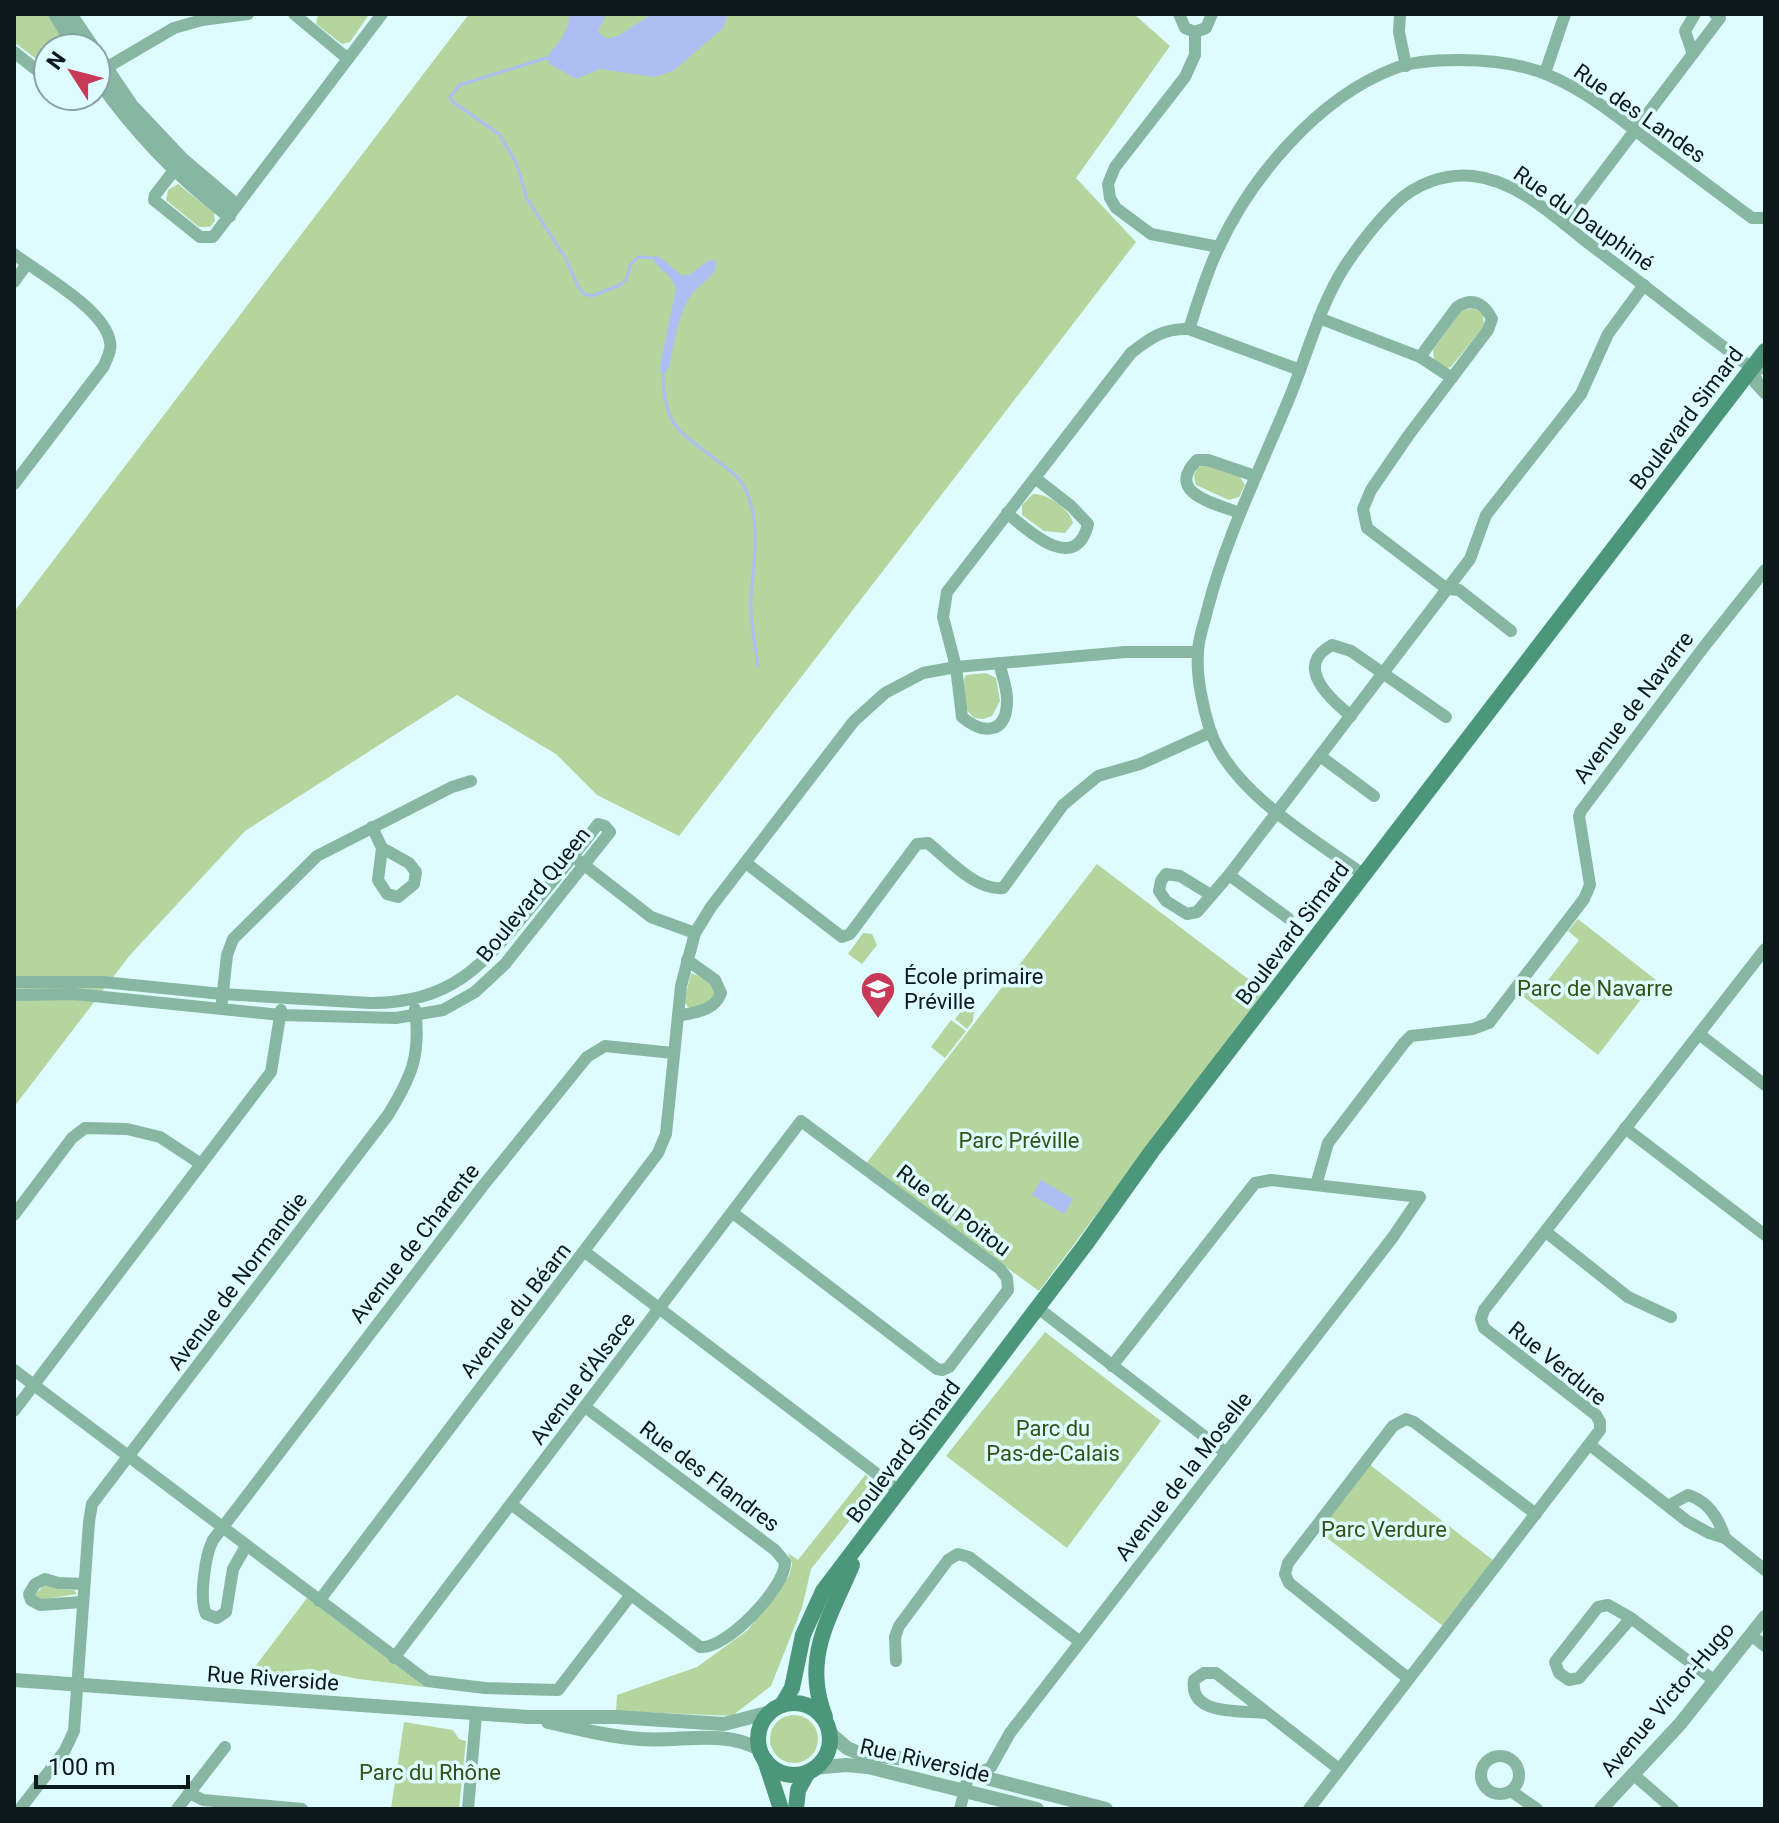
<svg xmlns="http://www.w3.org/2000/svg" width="1779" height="1823" font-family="Roboto,sans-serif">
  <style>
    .green { fill: #b5d59f }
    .water { fill: #adbff2 }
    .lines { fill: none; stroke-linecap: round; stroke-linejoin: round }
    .stream { stroke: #adbff2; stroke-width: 3 }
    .minor { stroke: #87b6a3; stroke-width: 12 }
    .tertiary { stroke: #87b6a3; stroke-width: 14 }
    .secondary { stroke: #4c967b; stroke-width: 16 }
    .labels { text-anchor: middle; stroke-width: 7; stroke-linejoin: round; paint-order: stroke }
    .street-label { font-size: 22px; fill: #0c1a1b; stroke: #defcfe }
    .poi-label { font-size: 22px; fill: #0c1a1b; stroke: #defcfe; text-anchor: start }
    .park-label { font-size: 22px; fill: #325217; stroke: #defcfe }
  </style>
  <rect width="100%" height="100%" fill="#defcfe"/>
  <g class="green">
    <polygon points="14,14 49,14 68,48 48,48 48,68 14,42"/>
    <polygon points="318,14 367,14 368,16 350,42 342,44 316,24"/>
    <polygon points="469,14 1134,14 1170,46 1076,178 1136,242 679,836 597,795 556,754 457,695 245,831 130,955 14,1107 14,612"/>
    <polygon points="178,184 214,213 215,221 210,227 199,227 166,200 168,190"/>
    <polygon points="1474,308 1483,314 1484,326 1451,367 1447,368 1434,360 1433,350 1461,311"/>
    <polygon points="1207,465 1240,477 1245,485 1239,497 1229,500 1196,485 1194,476 1198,467"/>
    <path d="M1033,494C1047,493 1070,509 1073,523L1065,533L1044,531L1022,515V505Z"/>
    <polygon points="986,673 996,678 1000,701 992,716 983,719 974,718 965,708 964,679 966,675"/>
    <polygon points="1097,864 1264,991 1039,1291 865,1165"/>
    <polygon points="1578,919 1656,980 1598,1055 1520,994 1531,980 1542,988 1579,940 1568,931"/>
    <polygon points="863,933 872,934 877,945 862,964 848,954"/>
    <polygon points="691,973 711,981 717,992 708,1004 690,1009 684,1002"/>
    <polygon points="966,1005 974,1011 973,1021 967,1029 955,1019"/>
    <polygon points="951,1020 966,1031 945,1058 931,1047"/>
    <polygon points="1045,1332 1161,1421 1067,1548 946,1456"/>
    <polygon points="1365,1461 1498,1564 1447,1629 1315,1529"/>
    <polygon points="866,1474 874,1490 811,1569 802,1608 771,1686 732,1716 616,1711 617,1695 697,1667 748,1630 789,1576 792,1564 788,1553 798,1560"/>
    <polygon points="45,1584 58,1589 74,1590 77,1594 39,1600 35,1595"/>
    <polygon points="307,1598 425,1687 358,1679 309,1669 248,1676"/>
    <circle cx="794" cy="1739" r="24"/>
    <polygon points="404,1722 453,1730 459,1739 466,1741 459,1809 391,1809"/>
  </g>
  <g class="water">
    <path d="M569,14H606L598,32L607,39L618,36L652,14H726L727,17L723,28L673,71L654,77L600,69L576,79L550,64L546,58C557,44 570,32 569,14Z"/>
    <path d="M655,256L661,258L681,275H689L709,260L716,261C719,276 699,283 691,295C678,315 674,345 669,368L663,375L660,372V366L676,289L671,278L654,262Z"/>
    <polygon points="1041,1180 1073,1199 1064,1214 1032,1195"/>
  </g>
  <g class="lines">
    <g class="stream">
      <polyline points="546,58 460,85 450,97 453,102 499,134 516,162 527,199 565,257 578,286 584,294 592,296 620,285 626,280 631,264 638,257 654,258"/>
      <path d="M663,375C665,430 679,430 719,462C727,468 737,475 742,483C763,518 753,561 751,599C750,621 755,644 758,666"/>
    </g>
    <g class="minor">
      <polyline points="294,14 348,59"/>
      <polyline points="1179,14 1185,28 1195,32 1206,28 1212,14"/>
      <polyline points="1400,14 1399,32 1406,66"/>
      <polyline points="1195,32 1195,55 1185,77 1115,167 1108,184 1110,198 1116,208 1151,234 1219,247"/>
      <polyline points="14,52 48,79"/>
      <polyline points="1693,54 1685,31 1695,14"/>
      <polyline points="99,72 174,28 202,20 248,14"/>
      <polyline points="1545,73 1565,14"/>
      <polyline points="179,164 155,195 154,200 200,237 213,237 382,14"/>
      <polyline points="1564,224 1720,18 1715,14"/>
      <path d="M14,254C40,274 105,309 110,342C112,350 107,358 104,366L14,484"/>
      <polyline points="14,282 27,264"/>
      <polyline points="1319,318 1420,357 1452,378"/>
      <path d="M1189,329C1198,302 1206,274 1218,249C1251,177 1318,98 1393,69C1412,61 1438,60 1459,60C1489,60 1520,63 1548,75C1584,90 1614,114 1645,138C1680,164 1716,191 1752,218H1765"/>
      <path d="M1420,357L1457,307C1473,297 1484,303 1492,319L1488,330L1408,436L1371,490L1363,509L1367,528L1447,589L1459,590L1511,631"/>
      <path d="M1007,513C1027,530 1076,576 1088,524L1071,506L1035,478"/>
      <path d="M1240,513C1216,504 1164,493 1197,460H1208L1255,476"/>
      <path d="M999,663C1002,675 1008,690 1007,702C1006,734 983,735 962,717L956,667L943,617L947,592L1131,353C1150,338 1164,328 1189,329L1300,370"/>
      <path d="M1351,716C1330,699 1293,666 1332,645L1351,651L1446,717"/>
      <polyline points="1320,756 1374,796"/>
      <polyline points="372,827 382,848 378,880 387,894 398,897 414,884 416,872 409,863 382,848"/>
      <polyline points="579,861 651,917 695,933"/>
      <path d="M746,863L842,937L850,934L917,844L928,843C948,859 976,891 1003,888L1063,805L1098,776L1140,764L1211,732"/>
      <polyline points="1229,875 1288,918"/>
      <path d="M1364,875C1314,839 1231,792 1210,730C1203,708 1196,676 1198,652C1198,639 1204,624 1207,611C1225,540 1258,473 1286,406C1306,360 1318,308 1345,266C1359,245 1378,221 1395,204C1415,184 1445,173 1473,176C1519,181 1557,219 1592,246C1646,286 1698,329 1752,368"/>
      <polyline points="1211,895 1180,876 1166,874 1161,881 1159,891 1166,901 1187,914 1197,912 1229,875 1470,559 1486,515 1581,394 1608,334 1644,285"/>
      <path d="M14,982H103L222,994L370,1003C452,1004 484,964 532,906C555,879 577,852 598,824L605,826L610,832L505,964L475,992L443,1010L396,1018L281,1015L74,994L14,995"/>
      <polyline points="222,1001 227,955 233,939 317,856 452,787 471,781"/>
      <path d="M678,1016C695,1012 714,1012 721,993L715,980L687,960"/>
      <polyline points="1699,1034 1765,1085"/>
      <polyline points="1625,1128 1765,1235"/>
      <polyline points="1316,1185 1328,1143 1404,1043 1411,1036 1473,1029 1489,1023 1584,899 1590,885 1579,816 1581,811 1703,648 1765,570"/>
      <polyline points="14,1215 72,1138 85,1128 127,1129 160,1137 201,1164"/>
      <polyline points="1546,1232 1628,1297 1671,1317"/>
      <polyline points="585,1252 898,1490"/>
      <polyline points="1038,1308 1226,1453"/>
      <polyline points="14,1370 427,1681 485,1688 558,1690 630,1596"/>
      <polyline points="14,1411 271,1072 281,1010"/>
      <polyline points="1590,1445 1687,1521 1709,1533 1725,1538 1765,1570"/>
      <path d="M511,1504L700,1647C726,1650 786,1587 785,1562L775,1550L585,1407"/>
      <path d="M1668,1506L1688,1495C1708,1501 1719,1519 1725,1538"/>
      <path d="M246,1546L233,1569L226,1612L217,1618L206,1614C199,1599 205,1555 213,1540L482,1187L587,1057L605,1046L673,1053"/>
      <polyline points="319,1601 658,1153 666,1134 681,986 695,933 711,907 854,721 885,693 923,673 956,667 1125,652 1198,652"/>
      <polyline points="82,1602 40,1605 31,1600 29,1594 35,1584 45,1579 58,1583 84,1584"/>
      <polyline points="1631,1618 1579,1678 1569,1680 1559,1673 1555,1662 1598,1607 1608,1605 1631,1618 1715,1681"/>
      <polyline points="1751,1635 1765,1646"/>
      <polyline points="394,1658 801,1121 1000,1269 1007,1278 1008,1290 949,1367 943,1370 937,1369 733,1213"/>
      <polyline points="896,1661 895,1637 899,1626 948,1560 958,1554 969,1557 1079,1641"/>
      <polyline points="1409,1679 1289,1583 1285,1574 1288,1563 1393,1426 1406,1419 1414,1422 1536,1514"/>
      <path d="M1266,1713C1240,1710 1189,1716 1194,1680L1204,1673H1216L1339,1769"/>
      <circle cx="1500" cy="1775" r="19"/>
      <polyline points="976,1775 991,1767 1010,1733 1393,1237 1420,1197 1271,1180 1255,1183 1112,1366"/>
      <polyline points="1634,1775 1673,1809"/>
      <polyline points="1511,1791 1537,1809"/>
      <polyline points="189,1793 203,1800 302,1809"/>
      <path d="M20,1809L64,1752L74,1731L89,1522L92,1504L388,1115C412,1076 421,1055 415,1009"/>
      <polyline points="177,1809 225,1747"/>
      <polyline points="468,1809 476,1715"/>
      <polyline points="960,1809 969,1773"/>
      <polyline points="1309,1809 1600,1430 1600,1422 1596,1415 1484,1328 1481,1319 1484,1310 1765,949"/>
    </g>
    <g class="tertiary">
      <polyline points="55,14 76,48"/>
      <polyline points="70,14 93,48"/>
      <polyline points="96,53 131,105 182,159 236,205"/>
      <path d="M96,77C136,133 174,173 229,216"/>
      <polyline points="1765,367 1752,368 1756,382 1765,392"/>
      <polyline points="14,1680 528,1717 616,1717 724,1724 771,1712"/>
      <path d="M548,1722C579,1729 610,1737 641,1739C681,1742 723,1729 759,1749"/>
      <polyline points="831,1734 847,1748 861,1754 916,1760 1106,1809"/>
      <polyline points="813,1768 846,1765 868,1767 1037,1809"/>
      <polyline points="1601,1809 1680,1724 1765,1617"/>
    </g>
    <g class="secondary">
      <circle cx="794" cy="1739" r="36"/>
      <polyline points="782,1705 792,1688 803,1635 823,1591 1085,1245 1152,1151 1765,351"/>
      <path d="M825,1717C802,1658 829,1619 852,1565"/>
      <polyline points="765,1760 781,1809"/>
      <polyline points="796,1809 798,1790 808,1772"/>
    </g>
  </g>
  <defs>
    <g id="school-pin" transform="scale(1.8)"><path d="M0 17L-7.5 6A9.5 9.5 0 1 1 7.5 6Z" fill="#c83857" stroke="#defcfe"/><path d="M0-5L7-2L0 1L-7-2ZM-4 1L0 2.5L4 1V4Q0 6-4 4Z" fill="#fff"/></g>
  </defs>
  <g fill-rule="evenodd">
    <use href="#school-pin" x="878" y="989"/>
  </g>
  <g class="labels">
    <g class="street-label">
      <text transform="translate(1640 113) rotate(35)" y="8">Rue des Landes</text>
      <text transform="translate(1584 218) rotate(35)" y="8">Rue du Dauphiné</text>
      <text transform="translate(1686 418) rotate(-53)" y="8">Boulevard Simard</text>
      <text transform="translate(1633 707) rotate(-53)" y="8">Avenue de Navarre</text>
      <text transform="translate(533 894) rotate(-51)" y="8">Boulevard Queen</text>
      <text transform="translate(1292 933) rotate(-53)" y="8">Boulevard Simard</text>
      <text transform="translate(954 1210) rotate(37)" y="8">Rue du Poitou</text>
      <text transform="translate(414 1243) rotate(-52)" y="8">Avenue de Charente</text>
      <text transform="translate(237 1281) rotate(-53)" y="8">Avenue de Normandie</text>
      <text transform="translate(515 1310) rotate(-52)" y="8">Avenue du Béarn</text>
      <text transform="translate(1558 1363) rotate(39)" y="8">Rue Verdure</text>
      <text transform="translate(582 1378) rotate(-53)" y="8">Avenue d'Alsace</text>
      <text transform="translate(903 1451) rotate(-53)" y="8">Boulevard Simard</text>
      <text transform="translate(710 1476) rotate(37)" y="8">Rue des Flandres</text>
      <text transform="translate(1183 1476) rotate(-52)" y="8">Avenue de la Moselle</text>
      <text transform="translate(273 1678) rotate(4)" y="8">Rue Riverside</text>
      <text transform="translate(1667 1699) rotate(-50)" y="8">Avenue Victor-Hugo</text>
      <text transform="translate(925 1760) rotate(13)" y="8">Rue Riverside</text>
    </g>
    <g class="poi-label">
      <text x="904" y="984">École primaire<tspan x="904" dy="25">Préville</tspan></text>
    </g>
    <g class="park-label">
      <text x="1595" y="996">Parc de Navarre</text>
      <text x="1019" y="1148">Parc Préville</text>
      <text x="1053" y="1436">Parc du<tspan x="1053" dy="25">Pas-de-Calais</tspan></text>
      <text x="1384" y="1537">Parc Verdure</text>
      <text x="430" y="1780">Parc du Rhône</text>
    </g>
  </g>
  <rect width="1779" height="1823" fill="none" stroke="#0c1a1b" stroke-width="32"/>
  <g transform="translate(72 72) rotate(306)"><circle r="38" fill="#defcfe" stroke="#8aa2a3" stroke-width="2"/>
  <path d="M0-6L14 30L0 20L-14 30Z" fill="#c83857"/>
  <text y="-12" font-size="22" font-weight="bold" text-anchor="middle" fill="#0c1a1b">N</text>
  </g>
  <path d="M36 1775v12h152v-12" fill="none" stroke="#0c1a1b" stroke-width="4"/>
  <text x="48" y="1775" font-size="24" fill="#0c1a1b" stroke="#defcfe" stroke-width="6" paint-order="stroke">100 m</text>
</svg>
